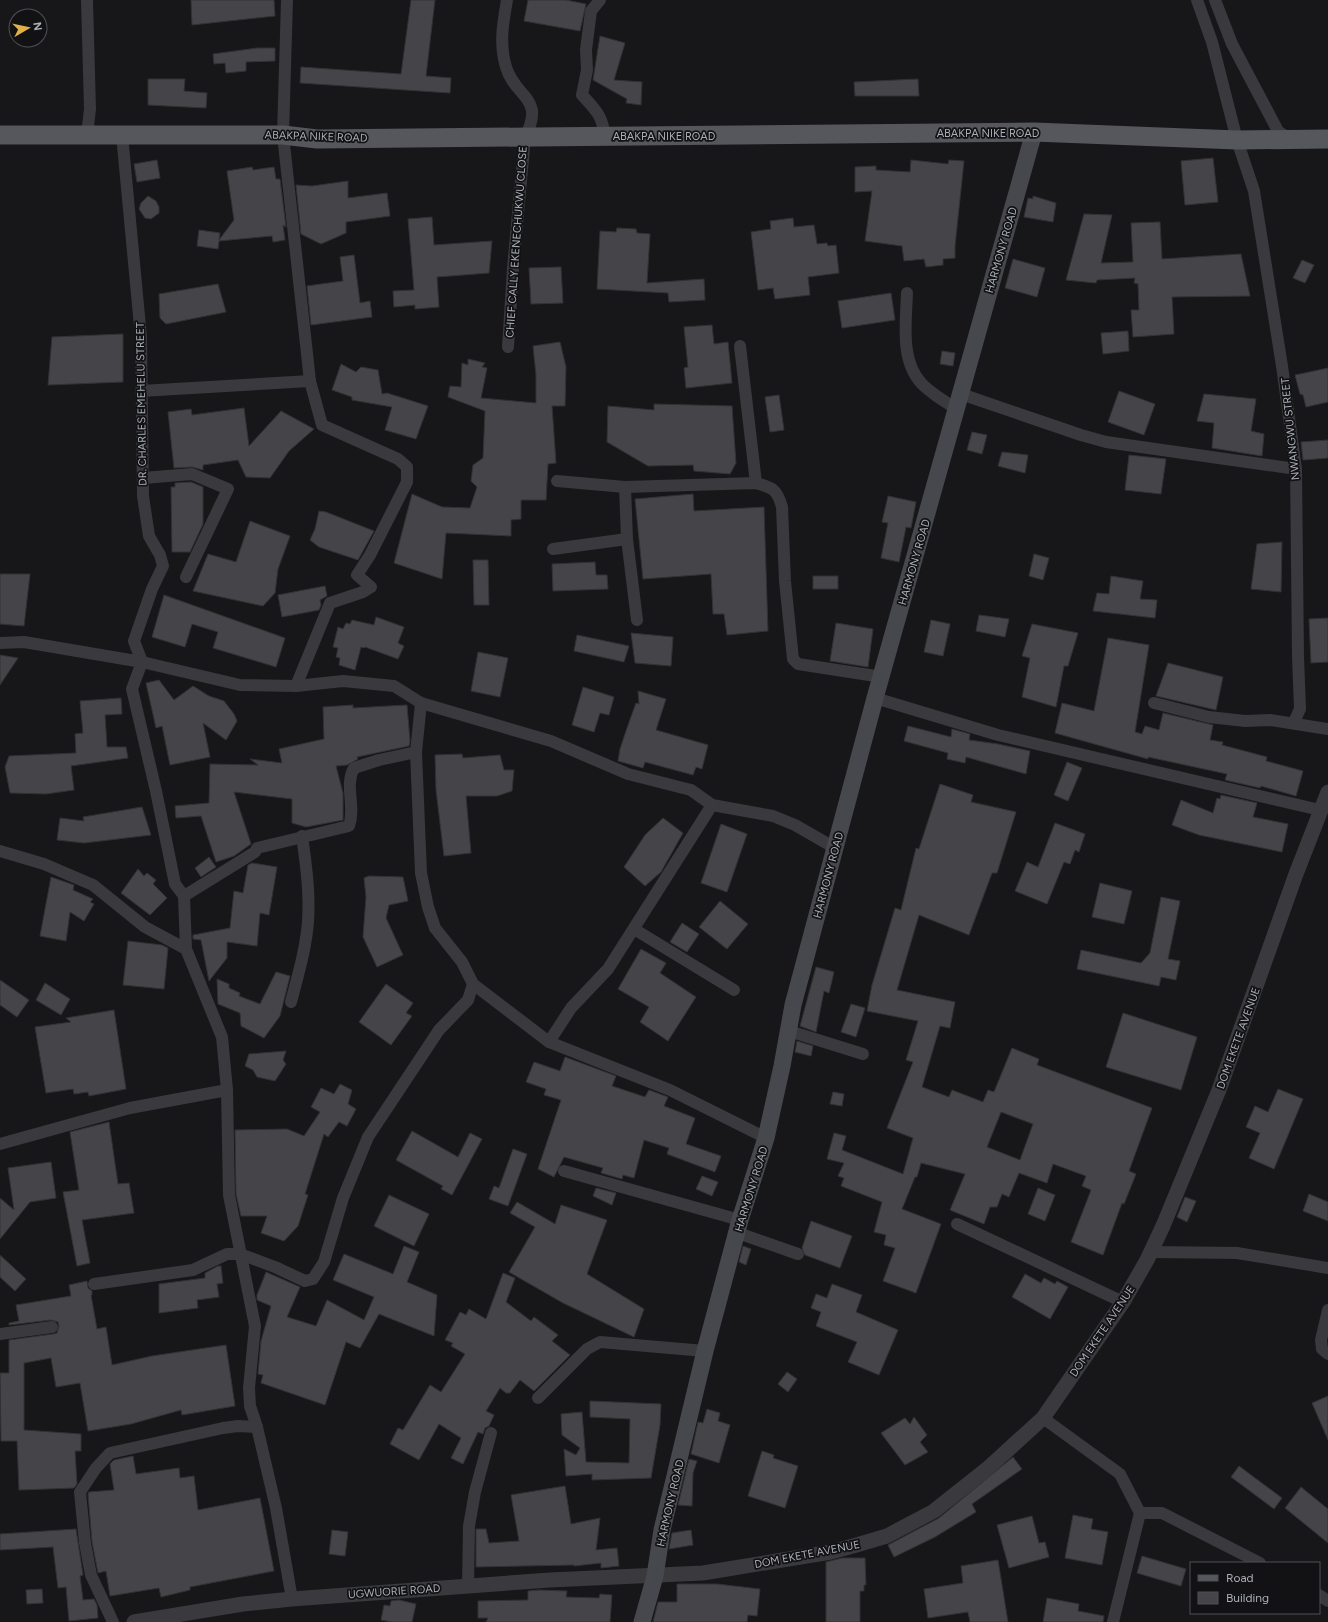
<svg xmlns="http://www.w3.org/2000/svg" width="1328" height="1622" font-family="Figtree,sans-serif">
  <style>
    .building { fill: #454549; stroke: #323235; fill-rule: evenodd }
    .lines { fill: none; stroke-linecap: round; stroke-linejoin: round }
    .minor { stroke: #39393e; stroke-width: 12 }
    .tertiary { stroke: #39393e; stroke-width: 15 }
    .secondary { stroke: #47484e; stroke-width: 17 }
    .primary { stroke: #55575d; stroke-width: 19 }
    .labels { text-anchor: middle; stroke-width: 3.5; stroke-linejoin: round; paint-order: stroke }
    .street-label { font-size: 11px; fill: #abafb8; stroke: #121214 }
  </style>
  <rect width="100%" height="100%" fill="#171719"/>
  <g class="building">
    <polygon points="191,0 274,0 275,16 192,25"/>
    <polygon points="411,0 435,0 426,76 451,78 450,93 300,83 301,67 401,74"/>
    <polygon points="528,0 566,0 586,4 580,31 524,21"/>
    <polygon points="600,36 625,43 614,80 642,82 641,105 626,103 627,99 593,80"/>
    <polygon points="257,48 275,48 275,61 246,62 246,71 226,73 225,63 214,64 213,54"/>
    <polygon points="148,79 185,79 184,91 207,93 206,108 148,105"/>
    <polygon points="918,79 919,96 855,96 854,82"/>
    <polygon points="1213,158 1218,202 1185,205 1181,161"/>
    <polygon points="157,160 160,178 137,182 134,164"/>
    <polygon points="911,160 948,164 949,160 964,161 955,246 955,258 943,259 943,265 926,267 924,259 904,261 902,246 865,241 872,191 855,192 855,167 876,166 876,170 910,172"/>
    <polygon points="252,167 253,170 274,167 276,179 280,179 286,227 283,225 285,240 273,242 272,236 219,241 218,249 197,246 199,230 220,233 219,240 234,220 227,171"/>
    <polygon points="348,181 348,198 387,193 390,216 346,222 346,233 321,244 301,234 296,185 312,186"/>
    <polygon points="148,196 156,201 159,207 159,213 151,219 145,218 139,209 141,203"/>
    <polygon points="1033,196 1056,203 1053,222 1024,217 1028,198 1033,199"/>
    <polygon points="1084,214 1112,215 1101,263 1133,262 1131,223 1160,222 1162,259 1241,254 1250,296 1172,297 1174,334 1133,337 1131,310 1139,310 1138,284 1134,283 1135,278 1097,280 1096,283 1066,280"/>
    <polygon points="432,217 434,245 492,241 489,273 437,277 439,307 415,309 415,305 394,307 393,291 414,290 408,219"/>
    <polygon points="793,218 794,227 814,225 817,244 827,243 828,246 836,245 839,273 808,277 810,295 775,299 773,288 758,290 751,232 771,229 770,221"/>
    <polygon points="617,228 636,229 637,233 650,234 647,283 704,279 705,300 669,302 668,293 597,289 600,231 616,232"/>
    <polygon points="354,255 360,303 370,301 372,317 311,325 307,286 343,281 340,257"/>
    <polygon points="1013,259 1045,268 1037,297 1005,288"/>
    <polygon points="1302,260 1314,265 1305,283 1293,278"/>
    <polygon points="561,267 563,303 531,304 529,268"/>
    <polygon points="218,284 226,312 166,324 160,318 159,294"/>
    <polygon points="891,293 895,320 842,328 838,301"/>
    <polygon points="712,325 714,344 728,342 732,383 686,388 684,368 688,367 684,327"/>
    <polygon points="1128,331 1129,351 1103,354 1101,333"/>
    <polygon points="123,334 123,382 48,385 52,337"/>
    <polygon points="560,342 566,367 565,406 552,406 556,463 548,464 546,500 521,500 521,519 511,520 511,536 446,533 442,579 394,563 412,494 442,507 470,508 477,487 471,481 473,465 483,458 485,411 448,397 450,386 461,387 462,363 468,365 468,359 485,363 482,367 487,368 481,398 536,403 536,375 533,346"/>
    <polygon points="942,351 955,353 953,366 940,364"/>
    <polygon points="341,364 356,372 361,367 378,370 382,394 387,393 428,406 416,439 385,430 392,407 352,400 352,397 332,390"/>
    <polygon points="1328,368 1328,402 1306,407 1303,395 1300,394 1295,375"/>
    <polygon points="1119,391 1155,404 1144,435 1108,422"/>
    <polygon points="1204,394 1256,399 1251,431 1264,434 1262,456 1212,448 1214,423 1197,421"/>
    <polygon points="779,395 784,430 770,432 765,397"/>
    <polygon points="654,404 732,406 736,463 730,474 694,471 693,465 648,466 607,442 608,406 654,410"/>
    <polygon points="244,408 249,446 281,411 314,429 289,451 270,478 246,477 238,460 203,465 203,470 192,467 174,468 168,412 191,409 192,415"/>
    <polygon points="972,432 987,435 982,454 967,450"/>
    <polygon points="1328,440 1328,458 1303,460 1301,442"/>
    <polygon points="1002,452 1028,455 1025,473 998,466"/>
    <polygon points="1129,455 1166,459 1161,494 1125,490"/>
    <polygon points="191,482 203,487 203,524 190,552 172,552 171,487 175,487 175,483"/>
    <polygon points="693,494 694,511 764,507 768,631 727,635 724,614 713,614 711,574 643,579 635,499"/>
    <polygon points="888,496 916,502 911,528 906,527 899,562 881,558 888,523 882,522"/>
    <polygon points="319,511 326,512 374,531 358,560 319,547 310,540 315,529"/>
    <polygon points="250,521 290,536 278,569 275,593 263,606 193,591 208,554 236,562"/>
    <polygon points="1282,542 1281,592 1251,589 1257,544"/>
    <polygon points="1034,554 1049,558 1043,580 1029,576"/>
    <polygon points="473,560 488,560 489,605 474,605"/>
    <polygon points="595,562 596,575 607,575 608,589 553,591 552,564"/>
    <polygon points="0,574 30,574 24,626 0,624"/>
    <rect x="813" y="576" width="25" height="13"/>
    <polygon points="1111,576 1143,581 1140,599 1157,600 1155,618 1093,611 1097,593 1109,594"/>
    <polygon points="325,586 327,596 320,600 321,605 319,610 282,617 278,595"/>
    <polygon points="164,595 285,638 276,667 213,648 218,632 192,624 185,647 152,637"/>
    <polygon points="979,615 1009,619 1005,637 976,631"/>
    <polygon points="376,617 404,627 398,643 404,646 398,659 365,647 364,648 361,647 355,670 339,665 340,658 336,657 338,648 333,647 338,627 343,629 346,623 350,624 352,620 374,625"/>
    <polygon points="1328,618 1328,662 1311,663 1309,619"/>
    <polygon points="931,620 950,624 943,656 924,652"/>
    <polygon points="836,623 873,629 868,667 830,661"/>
    <polygon points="1032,624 1078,633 1068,666 1064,666 1056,707 1022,697 1030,658 1022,656"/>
    <polygon points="631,633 673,637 671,666 635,663"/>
    <polygon points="577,635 629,646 624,662 574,651"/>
    <polygon points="1108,638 1149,645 1135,732 1142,734 1145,726 1159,730 1163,713 1213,725 1210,740 1223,742 1222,745 1267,757 1266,761 1303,771 1296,796 1261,786 1260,788 1225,780 1227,774 1148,757 1148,759 1055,733 1062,703 1094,711"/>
    <polygon points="478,652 508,658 500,697 471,691"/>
    <polygon points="0,655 18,658 0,685"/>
    <polygon points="1168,663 1223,677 1216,710 1156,696"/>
    <polygon points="159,680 174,700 193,686 209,696 224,701 234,714 237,721 226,740 203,723 210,757 170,765 162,726 156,728 146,683"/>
    <polygon points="583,687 614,697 609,715 600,713 594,732 572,725"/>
    <polygon points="638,691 666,699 656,730 708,745 702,769 696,767 693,775 645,762 643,768 618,761 620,749 627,728 636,703 639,704"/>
    <polygon points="121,698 122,714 105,715 107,747 126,747 128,758 71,766 74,790 46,794 10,793 5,767 9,756 76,753 75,734 83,733 80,701"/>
    <polygon points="353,705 353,708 407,705 410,741 409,746 357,757 358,759 347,765 336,766 343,793 343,820 306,827 292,823 292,799 234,792 251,844 234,856 216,862 201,816 176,818 175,806 209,803 210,764 258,765 250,759 282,763 279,749 324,739 323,707"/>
    <polygon points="908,726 951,737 952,729 970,734 969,740 998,744 1030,751 1026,774 966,757 965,763 947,759 948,753 904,741"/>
    <polygon points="462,754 463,758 500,755 504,770 514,770 512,791 497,796 466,796 471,853 444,856 436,790 435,755"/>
    <polygon points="1067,762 1082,768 1068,801 1054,795"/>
    <path d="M940,784L973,795L971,802L1016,812L997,873H992L969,935L919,915L897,990L955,1002L950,1028L940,1026L922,1087L949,1097L952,1090L983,1102L988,1090L994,1092L1012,1048L1039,1059L1037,1065L1152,1108L1129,1171L1136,1174L1124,1204L1122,1203L1103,1255L1071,1242L1091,1190L1082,1186L1086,1176L1053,1164L1047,1183L1019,1173L1009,1197L1002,1194L997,1207H990L984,1224L950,1210L965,1174L921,1163L917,1177H915L902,1209L941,1224L916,1293L883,1281L895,1248L884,1245L886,1235L874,1232L882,1202L841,1186L844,1178L838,1176L844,1163L827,1159L834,1133L846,1136L842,1150L903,1174L913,1138L887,1128L913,1062L906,1060L918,1021L867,1011L872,985L895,908L901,910L916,848L919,849ZM1001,1112L1033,1124L1020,1160L987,1147Z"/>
    <polygon points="1221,795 1257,803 1253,817 1288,824 1282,852 1199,835 1172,825 1181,800 1213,813 1217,798 1220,799"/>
    <polygon points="142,807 151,835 84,843 57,840 60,818 84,821 83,817"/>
    <polygon points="663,818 683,833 661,872 645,886 624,867 645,835"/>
    <polygon points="1055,823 1085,834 1079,852 1075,850 1070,864 1064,862 1047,904 1015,891 1027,862 1038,867"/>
    <polygon points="721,824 747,834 727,892 701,883"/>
    <polygon points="209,857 216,867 201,877 195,868"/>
    <polygon points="252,863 277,867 269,915 260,913 257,946 227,942 227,958 209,981 201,940 193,939 193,935 230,928 234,891 243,893 248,865"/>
    <polygon points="138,869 144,876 147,873 156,880 153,884 167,898 150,915 121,893"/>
    <polygon points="369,876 403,877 408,901 389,905 386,918 403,955 377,967 363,937 366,897 364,878"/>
    <polygon points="51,877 74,885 73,890 93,899 90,902 94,904 84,921 70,912 66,941 40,936"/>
    <polygon points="1100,883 1132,891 1124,924 1092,917"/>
    <polygon points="1161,897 1180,901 1168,959 1180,961 1176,980 1161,977 1159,986 1077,969 1081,950 1141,963 1150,953"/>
    <polygon points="720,901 748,924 727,949 699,927"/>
    <polygon points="682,923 699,934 687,952 670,942"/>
    <polygon points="128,941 162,945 168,948 164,989 123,985"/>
    <polygon points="641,949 666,963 660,973 696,997 668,1041 640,1022 649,1007 618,989"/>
    <polygon points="816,967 834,972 829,993 824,991 816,1032 800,1026"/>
    <polygon points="276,972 290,976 280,1016 264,1038 241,1026 240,1013 218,1004 217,979 229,984 229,988 240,993 239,996 260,1004"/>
    <polygon points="0,980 29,1000 17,1017 0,1005"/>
    <polygon points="45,983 70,999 61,1015 36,1000"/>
    <polygon points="386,984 413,1003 406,1013 412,1016 391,1045 359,1022"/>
    <polygon points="851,1004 865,1008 856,1037 841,1032"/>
    <polygon points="114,1010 126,1089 89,1096 88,1092 74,1094 73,1089 46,1093 35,1027 71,1022 66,1018"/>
    <polygon points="1123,1013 1197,1037 1181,1090 1106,1067"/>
    <polygon points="797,1041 813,1046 811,1056 795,1052"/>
    <polygon points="286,1051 283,1060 286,1064 275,1081 257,1077 253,1070 245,1066 249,1054"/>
    <polygon points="565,1057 616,1076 612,1086 645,1097 649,1090 668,1097 664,1106 695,1118 686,1144 721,1156 715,1172 667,1154 669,1148 644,1140 634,1178 623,1175 622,1179 601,1173 603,1168 564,1157 554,1177 538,1169 561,1100 544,1095 546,1089 526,1082 534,1062 560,1071"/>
    <polygon points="340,1084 352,1090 348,1104 356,1109 347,1126 339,1122 328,1137 324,1134 305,1194 308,1195 298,1226 284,1241 261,1233 267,1216 241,1216 236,1194 235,1130 287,1129 304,1136 320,1112 311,1107 321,1088 334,1094"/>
    <polygon points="1278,1089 1303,1099 1274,1169 1249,1158 1260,1133 1246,1127 1255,1106 1268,1112"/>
    <polygon points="833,1092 844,1094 842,1106 830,1104"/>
    <polygon points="109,1122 118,1184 129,1183 134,1213 82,1220 90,1263 77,1266 63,1192 79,1190 70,1132"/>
    <polygon points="412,1131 458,1157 470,1133 482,1139 452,1195 441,1189 443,1186 396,1160"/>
    <polygon points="513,1149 527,1154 508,1206 489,1199 494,1186 499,1188"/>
    <polygon points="51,1162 56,1198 30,1202 0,1239 0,1198 14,1210 8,1168"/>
    <polygon points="702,1176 718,1182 712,1196 696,1189"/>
    <polygon points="596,1188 616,1193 612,1205 593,1196"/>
    <polygon points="1038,1188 1055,1195 1045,1221 1028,1214"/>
    <polygon points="1309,1194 1328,1202 1328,1221 1303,1211"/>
    <polygon points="389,1195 429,1214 414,1246 374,1226"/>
    <polygon points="1185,1197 1196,1201 1187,1222 1177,1217"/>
    <polygon points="517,1202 555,1224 561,1205 607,1220 587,1274 644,1309 634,1337 563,1303 509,1272 535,1227 510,1213"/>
    <polygon points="811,1221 852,1236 840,1268 805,1255 802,1248"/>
    <polygon points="404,1246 419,1252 407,1282 437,1295 434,1336 379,1314 360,1348 346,1342 325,1405 261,1383 263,1375 258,1374 261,1341 271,1306 257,1300 257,1295 266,1272 300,1287 287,1317 316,1326 327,1300 364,1320 374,1297 333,1280 344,1254 393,1274"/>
    <polygon points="743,1246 751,1249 746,1265 739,1262"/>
    <polygon points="0,1255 26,1279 15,1291 0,1277"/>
    <polygon points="218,1266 221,1266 223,1283 217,1284 219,1297 197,1300 198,1308 159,1313 159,1284 205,1278 205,1273"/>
    <polygon points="503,1273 515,1278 506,1302 531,1321 534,1317 558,1335 552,1341 570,1355 534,1391 520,1380 510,1393 506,1393 500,1388 486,1411 494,1415 489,1426 485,1428 483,1434 478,1432 463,1464 451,1458 461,1438 439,1424 419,1460 390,1444 398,1428 403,1430 430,1385 441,1392 465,1354 451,1346 453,1343 445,1340 460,1312 466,1315 469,1309 486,1319"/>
    <polygon points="1025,1274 1041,1283 1044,1278 1055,1284 1057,1281 1068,1287 1050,1319 1012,1297"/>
    <polygon points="87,1281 88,1288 92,1291 92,1295 91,1295 97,1329 106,1327 112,1365 152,1356 226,1345 235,1406 182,1415 181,1410 131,1424 88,1431 80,1383 56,1387 51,1358 24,1363 24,1430 81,1434 81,1451 75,1451 77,1484 74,1488 19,1490 17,1441 1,1441 0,1373 9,1373 9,1340 53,1334 57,1333 59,1326 58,1322 51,1320 9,1325 9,1323 19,1321 16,1305 71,1296 69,1285"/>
    <polygon points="832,1284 862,1295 856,1312 898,1330 879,1375 848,1362 857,1342 816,1326 821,1312 811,1308 816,1294 827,1298"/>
    <polygon points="787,1372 797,1379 788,1392 778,1384"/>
    <polygon points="1328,1396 1328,1440 1312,1403"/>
    <polygon points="590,1401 661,1404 660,1425 651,1478 592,1480 592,1474 566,1476 564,1449 576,1455 580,1448 562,1435 561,1414 582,1412 586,1462 629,1463 630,1419 590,1417"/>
    <polygon points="707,1409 720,1413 718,1421 730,1425 719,1463 691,1454 698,1422 703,1423"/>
    <polygon points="914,1417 927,1435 920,1442 928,1452 905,1465 881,1433 905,1418 910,1424"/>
    <polygon points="762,1451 774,1455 773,1458 798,1466 785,1508 748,1496"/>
    <polygon points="133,1456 136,1474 179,1468 180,1478 194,1476 198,1510 260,1498 274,1571 190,1587 190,1590 161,1597 159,1588 110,1596 106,1571 98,1573 92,1542 88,1494 89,1492 114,1490 110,1464 114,1460"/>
    <polygon points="1013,1457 1022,1469 972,1504 976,1512 935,1537 894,1557 888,1545 939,1518"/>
    <polygon points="689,1459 697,1461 693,1473 692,1506 678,1505"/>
    <polygon points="1239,1466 1282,1498 1274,1509 1231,1477"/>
    <polygon points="565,1486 571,1524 600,1518 596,1550 617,1548 619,1566 601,1568 601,1563 574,1566 574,1565 476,1567 476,1529 486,1529 489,1543 519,1541 511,1495"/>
    <polygon points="1301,1487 1328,1509 1328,1543 1285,1508"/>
    <polygon points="1073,1515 1093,1519 1091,1529 1108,1532 1102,1565 1065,1558"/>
    <polygon points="1032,1516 1039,1543 1045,1542 1049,1557 1009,1568 997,1525"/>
    <polygon points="76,1529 83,1575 80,1576 83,1600 94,1599 97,1605 98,1618 69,1621 66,1587 58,1588 53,1547 0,1550 0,1534"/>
    <polygon points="332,1530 348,1532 345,1556 329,1554"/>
    <polygon points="691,1530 693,1545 669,1549 672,1533"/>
    <polygon points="1142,1556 1186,1569 1181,1586 1137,1573"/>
    <polygon points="842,1558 865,1558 866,1585 864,1585 864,1591 860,1591 860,1622 826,1622 826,1562"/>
    <polygon points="998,1560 1008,1622 970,1622 968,1612 928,1618 924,1589 963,1583 961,1566"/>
    <polygon points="677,1584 717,1584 760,1589 757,1616 748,1615 747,1622 653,1622 658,1602 677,1602"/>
    <polygon points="42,1589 43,1603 27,1604 26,1590"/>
    <polygon points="539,1590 567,1591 566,1597 599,1598 600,1594 612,1595 610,1622 486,1622 488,1618 478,1618 478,1601 528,1600 528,1591"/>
    <polygon points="1047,1598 1079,1604 1078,1611 1104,1616 1103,1622 1043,1622"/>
    <polygon points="399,1600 416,1604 412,1622 392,1622 381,1620 384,1605 390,1606 391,1601"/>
  </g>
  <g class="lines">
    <g class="minor">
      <polyline points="87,0 90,109 87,135"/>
      <polyline points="287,0 283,135 310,381 322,425 398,459 407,467 407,482 370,555 357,575 371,587 363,592 330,603 296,686"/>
      <path d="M507,0C503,23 499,44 506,67C515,98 546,97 525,137L513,268L508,347"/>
      <path d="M600,0L591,11L586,50L587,70L582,95C594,108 604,117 604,136"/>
      <polyline points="1197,0 1212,42 1237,140 1254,191 1282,366 1296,469 1298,656 1300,709 1294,722"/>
      <polyline points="1215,0 1232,44 1278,131 1286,137 1291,137"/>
      <polyline points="122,135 141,337 143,496 149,536 160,555 163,566 152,589 134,641 142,662 132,689 156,791 175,884 184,896 186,949 222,1037 227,1090 229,1195 255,1326 249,1388 250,1406 257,1427 276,1508 292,1599"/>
      <path d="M907,293C906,323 900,361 922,384C932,394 945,402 957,409"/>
      <polyline points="740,346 756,483"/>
      <polyline points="141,391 310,381"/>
      <polyline points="961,394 1081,435 1106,442 1296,469"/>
      <polyline points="143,478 192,474 228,489 186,577"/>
      <path d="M557,481L625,487L756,483C773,488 777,489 782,507L785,581L793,659L798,664L882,677"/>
      <polyline points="625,487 627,539 637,620"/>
      <polyline points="553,549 627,539"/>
      <polyline points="0,643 24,642 142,662 240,685 296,686 343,681 394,686 421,703 551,741 628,774 691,790 712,805 773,816 795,825 835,848"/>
      <polyline points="875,698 998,735 1320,810"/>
      <polyline points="421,703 416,752 421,873 428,907 435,928 462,962 473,984 549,1042 571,1008 608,969 712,805"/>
      <polyline points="1154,703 1209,717 1245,721 1270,720 1328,729"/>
      <polyline points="0,851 44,864 93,885 145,927 186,949"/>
      <path d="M184,896L255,852L257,848L349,826C356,807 344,785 354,768L379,760L416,752"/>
      <polyline points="634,929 734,990"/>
      <path d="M291,1002C298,975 306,949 308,921C310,893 306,864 302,836"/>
      <polyline points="789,1031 863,1054"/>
      <polyline points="549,1042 670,1090 766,1138"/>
      <polyline points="0,1144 130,1108 227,1090"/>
      <polyline points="564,1171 740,1220"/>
      <polyline points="957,1224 1123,1302"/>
      <polyline points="738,1233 798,1254"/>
      <polyline points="1150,1252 1237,1253 1328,1268"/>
      <polyline points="94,1284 193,1270 227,1254 240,1254 275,1267 305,1281 313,1279 324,1262 343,1198 368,1137 439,1030 468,1000 473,984"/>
      <polyline points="1328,1310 1321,1340 1322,1349 1328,1354"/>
      <polyline points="0,1334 52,1327"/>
      <polyline points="538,1398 587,1349 600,1342 705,1351"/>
      <polyline points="1043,1418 1120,1474 1140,1513 1113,1622"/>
      <polyline points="1140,1513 1162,1513 1260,1563"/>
      <polyline points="468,1586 469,1526 475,1492 491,1433"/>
      <polyline points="1319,1595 1328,1601"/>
      <polyline points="113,1622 91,1575 85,1543 80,1492 96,1468 110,1453 223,1428 238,1426 257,1427"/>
    </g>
    <polyline class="tertiary" points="134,1622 243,1604 292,1599 550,1580 703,1573 831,1552 853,1546 887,1536 934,1511 987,1469 1043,1418 1123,1302 1147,1260 1163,1226 1219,1090 1296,874 1328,792"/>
    <polyline class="secondary" points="642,1622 655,1576 662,1530 705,1351 740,1220 766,1138 782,1066 793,1005 875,698 1034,132"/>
    <polyline class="primary" points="0,135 283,135 317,139 1034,132 1237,140 1328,139"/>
  </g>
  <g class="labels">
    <g class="street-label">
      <text x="988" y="137">ABAKPA NIKE ROAD</text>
      <text transform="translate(316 136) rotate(2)" y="4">ABAKPA NIKE ROAD</text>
      <text x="664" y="140">ABAKPA NIKE ROAD</text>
      <text transform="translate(516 242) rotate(-86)" y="4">CHIEF CALLY EKENECHUKWU CLOSE</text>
      <text transform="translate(1001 250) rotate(-74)" y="4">HARMONY ROAD</text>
      <text transform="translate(141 404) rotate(-91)" y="4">DR. CHARLES EMEHELU STREET</text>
      <text transform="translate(1290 429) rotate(-96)" y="4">NWANGWU STREET</text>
      <text transform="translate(914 562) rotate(-74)" y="4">HARMONY ROAD</text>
      <text transform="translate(828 875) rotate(-75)" y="4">HARMONY ROAD</text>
      <text transform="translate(1238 1038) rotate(-70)" y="4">DOM EKETE AVENUE</text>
      <text transform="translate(751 1189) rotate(-73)" y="4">HARMONY ROAD</text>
      <text transform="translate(1102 1331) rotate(-56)" y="4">DOM EKETE AVENUE</text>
      <text transform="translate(670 1503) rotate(-77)" y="4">HARMONY ROAD</text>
      <text transform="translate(807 1554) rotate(-11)" y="4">DOM EKETE AVENUE</text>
      <text transform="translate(394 1591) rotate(-4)" y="4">UGWUORIE ROAD</text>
    </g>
  </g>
  <rect x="1190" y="1562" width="130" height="52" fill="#121214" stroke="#4f5156"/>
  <rect x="1198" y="1575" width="20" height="6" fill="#55575d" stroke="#4f5156"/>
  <text x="1226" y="1582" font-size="12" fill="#abafb8">Road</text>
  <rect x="1198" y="1592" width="20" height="12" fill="#454549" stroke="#4f5156"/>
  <text x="1226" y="1602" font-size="12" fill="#abafb8">Building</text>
  <g transform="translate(28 28) rotate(81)"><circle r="19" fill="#121214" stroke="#4f5156"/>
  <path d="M0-3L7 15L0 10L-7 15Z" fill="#e2b046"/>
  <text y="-6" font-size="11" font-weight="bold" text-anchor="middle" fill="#abafb8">N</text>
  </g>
</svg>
